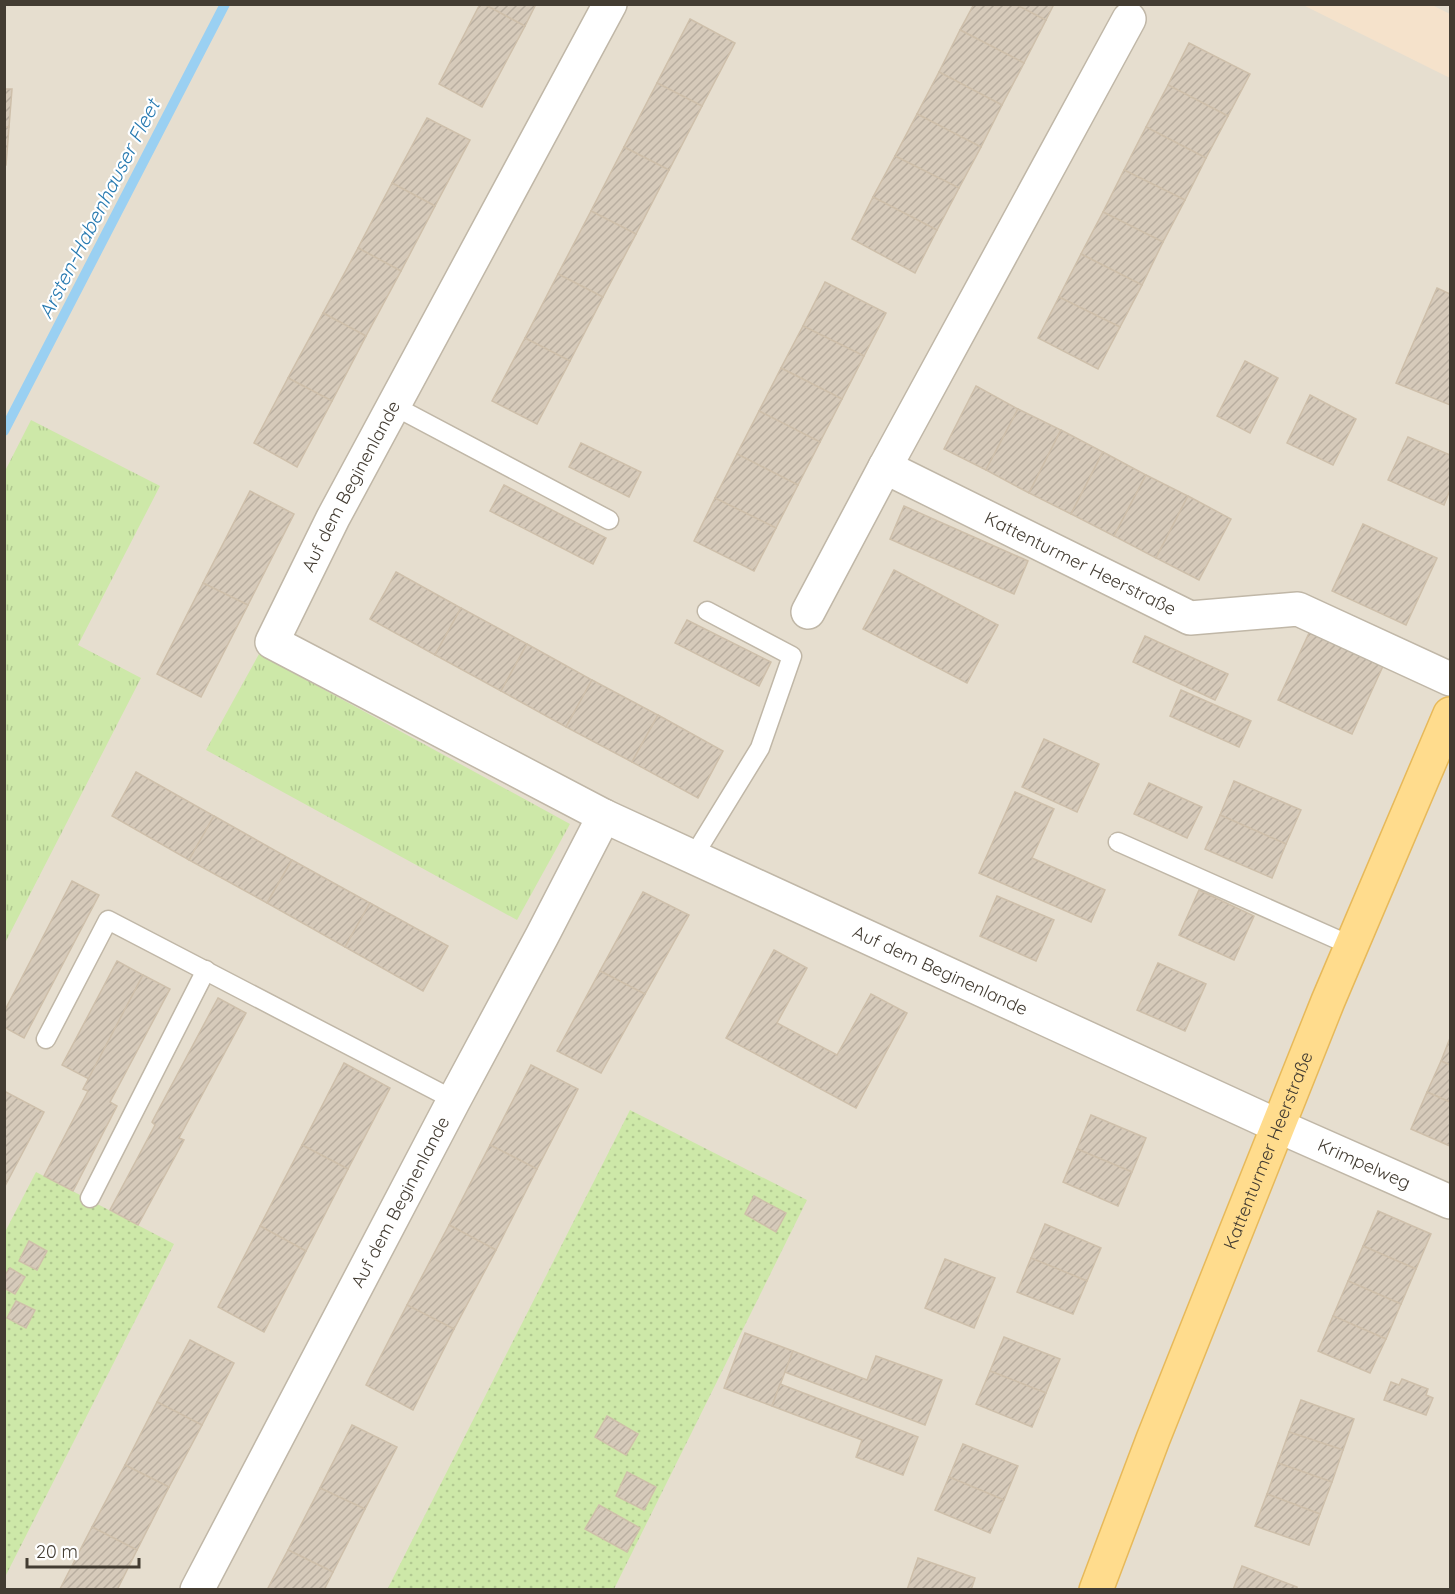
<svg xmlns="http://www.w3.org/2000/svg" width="1455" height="1594" font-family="Quicksand,sans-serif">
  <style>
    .residential { fill: #e6decf }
    .commercial { fill: #f5e2cb }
    .park { fill: url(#park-tufts) }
    .garden { fill: url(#garden-dots) }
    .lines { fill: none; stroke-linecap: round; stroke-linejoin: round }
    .stream { stroke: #9ad0f2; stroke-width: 10 }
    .building { fill: url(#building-hatch); stroke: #cebfaa; stroke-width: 1.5 }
    .service-casing { stroke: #c0b7a7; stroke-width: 21 }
    .minor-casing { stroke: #c0b7a7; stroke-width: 36 }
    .primary-casing { stroke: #e7b95a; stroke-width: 36 }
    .service { stroke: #fff; stroke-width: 18 }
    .minor { stroke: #fff; stroke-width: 33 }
    .primary { stroke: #ffdc8d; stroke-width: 33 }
    .labels { text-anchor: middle; stroke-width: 4.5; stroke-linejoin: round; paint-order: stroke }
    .street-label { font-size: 18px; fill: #433c32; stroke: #fff }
    .water-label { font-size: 20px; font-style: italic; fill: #297bb1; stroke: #fff }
  </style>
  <defs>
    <pattern id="park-tufts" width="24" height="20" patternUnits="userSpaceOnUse" patternTransform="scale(1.5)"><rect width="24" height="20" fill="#cde8a8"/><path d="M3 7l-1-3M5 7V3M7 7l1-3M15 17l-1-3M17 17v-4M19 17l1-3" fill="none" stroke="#b1c891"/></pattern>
    <pattern id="garden-dots" width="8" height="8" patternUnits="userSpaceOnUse" patternTransform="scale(1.5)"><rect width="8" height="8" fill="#cde8a8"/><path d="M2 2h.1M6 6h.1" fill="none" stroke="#b1c891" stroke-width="1.8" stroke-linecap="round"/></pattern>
    <pattern id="building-hatch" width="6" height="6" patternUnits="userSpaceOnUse" patternTransform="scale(1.5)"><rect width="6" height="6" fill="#d6caba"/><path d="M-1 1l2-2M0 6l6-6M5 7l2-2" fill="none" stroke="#b9aea0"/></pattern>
  </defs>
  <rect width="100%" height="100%" fill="#f2ece1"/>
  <rect class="residential" x="5" y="5" width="1445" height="1584"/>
  <polygon class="commercial" points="1303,5 1432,5 1450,14 1450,78"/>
  <g class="park">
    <polygon points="31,420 160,486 78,645 141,678 5,943 5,471"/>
    <polygon points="259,654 570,824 517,920 206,750"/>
  </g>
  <g class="garden">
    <polygon points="630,1110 807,1200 614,1589 387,1590"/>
    <polygon points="36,1172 174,1244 5,1577 5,1232"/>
  </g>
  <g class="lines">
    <polyline class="stream" points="4,431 225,4"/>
  </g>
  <g class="building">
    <polygon points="480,4 484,4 525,26 482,107 439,84"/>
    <polygon points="484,4 536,4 525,26"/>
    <polygon points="974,4 1015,4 1046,20 1024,63 960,30"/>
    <polygon points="1015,4 1054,4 1046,20"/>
    <polygon points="690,19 735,43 702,106 657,83"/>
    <polygon points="960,30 1024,63 1002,105 939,72"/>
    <polygon points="1189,43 1250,74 1228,116 1168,85"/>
    <polygon points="939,72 1002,105 981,147 917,114"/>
    <polygon points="657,83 702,106 669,170 624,147"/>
    <polygon points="1168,85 1228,116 1206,158 1146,127"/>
    <polygon points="4,89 12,89 9,127 4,127"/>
    <polygon points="917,114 981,147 959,188 895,156"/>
    <polygon points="427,118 470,140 435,206 392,183"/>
    <polygon points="4,127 9,127 6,165 4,165"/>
    <polygon points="1146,127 1206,158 1185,200 1124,170"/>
    <polygon points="624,147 669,170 636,234 591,211"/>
    <polygon points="895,156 959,188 937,230 873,197"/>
    <polygon points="1124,170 1185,200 1163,242 1103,212"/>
    <polygon points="392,183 435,206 401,271 358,248"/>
    <polygon points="873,197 937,230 915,273 852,239"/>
    <polygon points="591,211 636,234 603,297 558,274"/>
    <polygon points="1103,212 1163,242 1142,285 1081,254"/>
    <polygon points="358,248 401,271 366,336 323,313"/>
    <polygon points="1081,254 1142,285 1120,327 1059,297"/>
    <polygon points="558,274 603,297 570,361 525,338"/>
    <polygon points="825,282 886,313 864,356 803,326"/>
    <polygon points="1437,288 1450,294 1450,405 1396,383"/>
    <polygon points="1059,297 1120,327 1098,369 1038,338"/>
    <polygon points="323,313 366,336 332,401 288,378"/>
    <polygon points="803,326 864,356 842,399 781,368"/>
    <polygon points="525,338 570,361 537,424 492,401"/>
    <polygon points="1245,361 1278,378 1250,433 1217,416"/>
    <polygon points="781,368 842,399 820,442 759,411"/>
    <polygon points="288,378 332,401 297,467 254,443"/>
    <polygon points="976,386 1018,409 986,470 944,449"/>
    <polygon points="1310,395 1356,419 1333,465 1287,443"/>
    <polygon points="1018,409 1061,430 1029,493 986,470"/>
    <polygon points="759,411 820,442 798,485 737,454"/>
    <polygon points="1061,430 1103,452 1071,514 1029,493"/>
    <polygon points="1408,437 1450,455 1450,490 1444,505 1388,480"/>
    <polygon points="581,443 641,472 629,497 569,467"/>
    <polygon points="1103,452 1146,475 1114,536 1071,514"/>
    <polygon points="737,454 798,485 776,528 715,498"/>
    <polygon points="1146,475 1188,496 1156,558 1114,536"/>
    <polygon points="504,485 606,538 593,564 490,511"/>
    <polygon points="250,491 294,514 248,605 203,583"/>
    <polygon points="1188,496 1231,519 1199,580 1156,558"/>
    <polygon points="715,498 776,528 754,571 694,541"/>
    <polygon points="904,506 1028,561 1014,594 890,539"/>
    <polygon points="1363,524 1437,558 1406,625 1332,591"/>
    <polygon points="894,570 998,625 967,683 863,629"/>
    <polygon points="396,572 461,608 435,655 370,619"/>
    <polygon points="203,583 248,605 201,697 157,674"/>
    <polygon points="461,608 527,644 501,691 435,655"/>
    <polygon points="687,620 771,662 759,686 675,643"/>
    <polygon points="1310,631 1384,664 1352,734 1278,700"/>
    <polygon points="1145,636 1228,674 1215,700 1133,662"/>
    <polygon points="527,644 592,680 566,727 501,691"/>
    <polygon points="592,680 658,715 632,762 566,727"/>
    <polygon points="1181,690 1251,721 1239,747 1170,716"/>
    <polygon points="658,715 723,751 698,798 632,762"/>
    <polygon points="1044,739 1099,764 1077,812 1022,787"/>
    <polygon points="136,772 214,816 189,860 112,816"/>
    <polygon points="1234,781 1301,810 1286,844 1220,815"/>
    <polygon points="1149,783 1202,807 1187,838 1134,814"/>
    <polygon points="1015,792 1054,809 1032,858 1105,890 1091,922 979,873"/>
    <polygon points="1220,815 1286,844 1272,878 1205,849"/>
    <polygon points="214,816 292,860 267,903 189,860"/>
    <polygon points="292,860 370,903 345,947 267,903"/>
    <polygon points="72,881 99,895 24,1038 4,1027 4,1012"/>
    <polygon points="1199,890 1254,916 1234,960 1179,935"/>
    <polygon points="643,892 689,915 645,994 600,971"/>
    <polygon points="997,896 1054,920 1036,961 980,936"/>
    <polygon points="370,903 448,946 423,991 345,947"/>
    <polygon points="774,950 807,968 777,1023 837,1055 871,994 907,1013 856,1108 726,1038"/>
    <polygon points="117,961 143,975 89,1079 62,1065"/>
    <polygon points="1158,963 1206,984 1185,1031 1137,1010"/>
    <polygon points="600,971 645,994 601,1073 557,1051"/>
    <polygon points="143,975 170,989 110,1102 117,1106 73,1191 44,1176 88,1091 83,1089"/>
    <polygon points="218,998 246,1013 179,1138 184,1140 138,1225 110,1210 155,1125 152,1122"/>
    <polygon points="1450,1038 1450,1065 1441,1061"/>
    <polygon points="1441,1061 1450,1065 1450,1102 1427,1092"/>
    <polygon points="344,1063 390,1088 348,1169 302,1145"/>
    <polygon points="531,1065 578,1089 537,1169 490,1145"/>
    <polygon points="4,1091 44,1112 4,1188"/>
    <polygon points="1427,1092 1450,1102 1450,1146 1411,1129"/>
    <polygon points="1091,1115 1146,1138 1132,1172 1077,1149"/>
    <polygon points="302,1145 348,1169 306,1251 260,1226"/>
    <polygon points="490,1145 537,1169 496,1250 449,1225"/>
    <polygon points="1077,1149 1132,1172 1118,1206 1063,1182"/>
    <polygon points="754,1196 786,1213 776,1232 745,1214"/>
    <polygon points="1378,1211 1431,1234 1416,1269 1363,1246"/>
    <polygon points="1045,1224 1101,1248 1087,1281 1031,1258"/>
    <polygon points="449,1225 496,1250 454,1329 407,1305"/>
    <polygon points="260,1226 306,1251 264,1332 218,1307"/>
    <polygon points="29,1241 47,1251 37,1270 19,1261"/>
    <polygon points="1363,1246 1416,1269 1401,1304 1348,1281"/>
    <polygon points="1031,1258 1087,1281 1073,1314 1017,1292"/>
    <polygon points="945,1259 995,1278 974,1328 925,1308"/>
    <polygon points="10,1268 25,1277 15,1294 4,1288 4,1276"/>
    <polygon points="1348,1281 1401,1304 1386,1339 1333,1316"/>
    <polygon points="16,1301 35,1310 26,1328 7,1318"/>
    <polygon points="407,1305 454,1329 413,1410 366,1385"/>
    <polygon points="1333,1316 1386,1339 1370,1373 1318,1351"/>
    <polygon points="745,1333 793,1351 772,1406 724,1388"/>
    <polygon points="1004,1337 1060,1359 1046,1393 990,1371"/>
    <polygon points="190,1340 234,1363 202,1425 157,1402"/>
    <polygon points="793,1351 867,1380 876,1356 942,1380 925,1425 785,1372"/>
    <polygon points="990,1371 1046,1393 1032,1427 976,1404"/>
    <polygon points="1402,1379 1428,1389 1426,1395 1433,1398 1426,1415 1384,1400 1391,1382 1399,1385"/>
    <polygon points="780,1384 918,1437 903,1475 856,1457 862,1440 772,1406"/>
    <polygon points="1301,1400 1354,1419 1343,1450 1289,1432"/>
    <polygon points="157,1402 202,1425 169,1487 125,1465"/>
    <polygon points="607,1416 638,1434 626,1455 595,1437"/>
    <polygon points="352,1425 397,1447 365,1509 320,1488"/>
    <polygon points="1289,1432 1343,1450 1332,1482 1278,1463"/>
    <polygon points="963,1444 1018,1466 1004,1500 949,1477"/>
    <polygon points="1278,1463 1332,1482 1320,1514 1267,1494"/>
    <polygon points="125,1465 169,1487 137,1550 92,1527"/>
    <polygon points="627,1472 656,1487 644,1510 616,1496"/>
    <polygon points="949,1477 1004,1500 990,1533 935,1510"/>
    <polygon points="320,1488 365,1509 333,1572 288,1550"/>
    <polygon points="1267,1494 1320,1514 1309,1545 1255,1526"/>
    <polygon points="599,1505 640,1528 627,1552 585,1529"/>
    <polygon points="92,1527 137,1550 117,1590 60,1589"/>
    <polygon points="288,1550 333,1572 324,1590 267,1590"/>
    <polygon points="918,1558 975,1578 971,1590 907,1590"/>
    <polygon points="1242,1566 1297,1587 1297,1590 1233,1590"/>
  </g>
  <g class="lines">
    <g class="service-casing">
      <g id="service">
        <polyline points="394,406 609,520"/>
        <polyline points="1118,842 1352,946"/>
        <polyline points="693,857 760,748 792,656 707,611"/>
        <polyline points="46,1039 108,920 454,1100"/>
        <polyline points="90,1198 206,970"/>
      </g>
    </g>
    <g class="minor-casing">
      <g id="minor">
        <path id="s1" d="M1129,19L885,467L1190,618L1298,609L1450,679"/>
        <polyline points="808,612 885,467"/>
        <path id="s2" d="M604,816L1278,1126L1450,1202"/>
        <path id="s3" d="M197,1590L454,1100L542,936L604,816L272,642L333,518L610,4"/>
      </g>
    </g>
    <g class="primary-casing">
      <g id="primary">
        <path id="s4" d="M1096,1590L1153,1439L1328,1001L1450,714"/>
      </g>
    </g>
    <use href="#service" class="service"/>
    <use href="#minor" class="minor"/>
    <use href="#primary" class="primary"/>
  </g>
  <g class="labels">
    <g class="street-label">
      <text dy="6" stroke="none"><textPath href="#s3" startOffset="1424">Auf dem Beginenlande</textPath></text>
      <text dy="6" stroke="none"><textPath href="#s1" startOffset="728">Kattenturmer Heerstraße</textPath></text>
      <text dy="6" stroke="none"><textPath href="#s2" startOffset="370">Auf dem Beginenlande</textPath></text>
      <text dy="6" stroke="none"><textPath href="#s4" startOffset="472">Kattenturmer Heerstraße</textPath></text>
      <text dy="6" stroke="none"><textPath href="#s2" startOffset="836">Krimpelweg</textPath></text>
      <text dy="6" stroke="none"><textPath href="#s3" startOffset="438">Auf dem Beginenlande</textPath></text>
    </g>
    <g class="water-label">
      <text transform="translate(99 209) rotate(-63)" y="7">Arsten-Habenhauser Fleet</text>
    </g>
  </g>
  <rect width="1455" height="1594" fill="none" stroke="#433c32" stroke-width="12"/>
  <path d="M27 1558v9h112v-9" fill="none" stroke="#433c32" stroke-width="3"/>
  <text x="36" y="1558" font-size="18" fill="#433c32" stroke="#ffffff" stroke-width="4.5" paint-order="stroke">20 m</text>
</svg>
